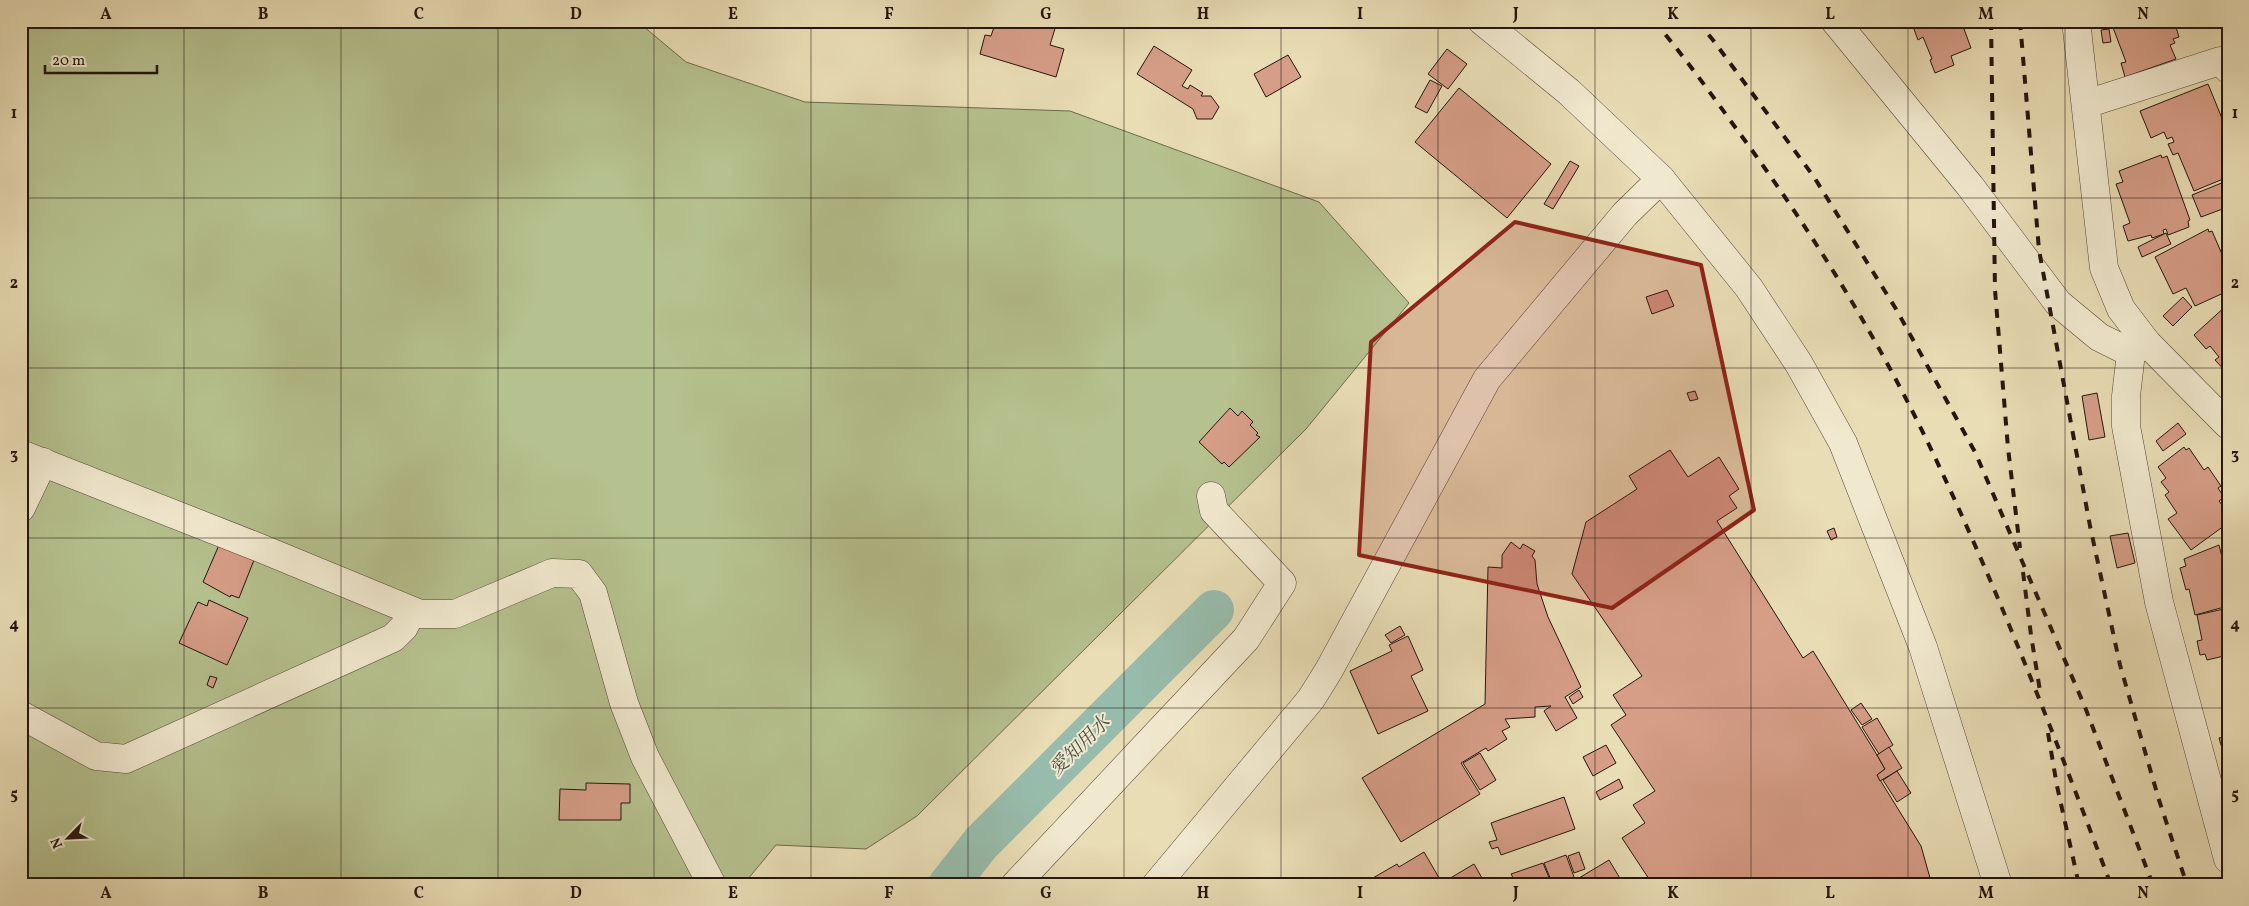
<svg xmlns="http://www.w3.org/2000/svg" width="2249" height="906" font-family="Vollkorn,'Noto Serif JP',serif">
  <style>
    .green { fill: #b5c18e; stroke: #6c6a4e }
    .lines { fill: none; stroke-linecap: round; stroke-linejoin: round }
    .canal { stroke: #97bcab; stroke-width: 40 }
    .building { fill: #d69d87; stroke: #24140e }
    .minor-casing { stroke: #554638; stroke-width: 29 }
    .tertiary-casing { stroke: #554638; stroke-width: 29 }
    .minor { stroke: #f1e9cf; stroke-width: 28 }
    .tertiary { stroke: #f1e9cf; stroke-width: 28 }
    .rail { stroke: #24140e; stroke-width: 4; stroke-dasharray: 9 9; stroke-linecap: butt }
    .marked { fill: #8f2418; fill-opacity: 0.2; stroke: #8f2418; stroke-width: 4; stroke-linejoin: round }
    .grid { fill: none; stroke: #24140e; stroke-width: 1; stroke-opacity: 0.55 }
    .labels { text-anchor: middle; stroke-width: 4; stroke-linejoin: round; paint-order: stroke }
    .water-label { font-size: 19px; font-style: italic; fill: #4c4f45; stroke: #f1e9cf }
    .neatline { fill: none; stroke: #24140e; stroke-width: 2 }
    .grid-label { font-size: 16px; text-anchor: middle; font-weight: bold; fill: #24140e }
  </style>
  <rect width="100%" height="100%" fill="#e9ddb5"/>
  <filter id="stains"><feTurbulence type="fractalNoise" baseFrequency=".004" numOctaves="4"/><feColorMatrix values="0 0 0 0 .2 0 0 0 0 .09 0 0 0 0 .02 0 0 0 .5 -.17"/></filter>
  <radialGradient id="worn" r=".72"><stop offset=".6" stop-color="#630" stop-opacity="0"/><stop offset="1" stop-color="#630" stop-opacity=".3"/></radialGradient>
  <polygon class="green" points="21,21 637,21 686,62 805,102 1070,111 1319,202 1409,303 1306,429 917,816 866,849 776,845 743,885 21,885"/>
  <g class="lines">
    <polyline class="canal" points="948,885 981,843 1214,610"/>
  </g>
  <g class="building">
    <polygon points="996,21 1057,22 1050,45 1064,49 1056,77 980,54 985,35 991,36"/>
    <polygon points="1911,21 1965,21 1968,28 1964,29 1971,48 1951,56 1954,65 1935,73 1930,60 1932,59 1923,37 1918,40"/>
    <polygon points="2123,21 2174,21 2179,37 2173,39 2175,43 2170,45 2176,59 2125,77 2121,63 2126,62 2112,25"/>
    <polygon points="2109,29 2111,42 2103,43 2101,30"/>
    <polygon points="1154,46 1192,70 1182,86 1188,89 1190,85 1203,93 1201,96 1211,96 1219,107 1212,119 1197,119 1193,109 1137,74"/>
    <polygon points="1447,49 1467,64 1448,89 1428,74"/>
    <polygon points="1288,55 1301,77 1266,97 1254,74"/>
    <polygon points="1430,80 1442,86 1427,113 1415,107"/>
    <polygon points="2208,84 2228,133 2228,177 2194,191 2178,153 2173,155 2168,144 2174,142 2172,137 2167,139 2164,132 2151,138 2140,111"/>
    <polygon points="1459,88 1551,164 1507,218 1415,142"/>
    <polygon points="2161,155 2162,158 2167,156 2190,220 2188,221 2189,227 2168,235 2166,229 2163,230 2164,234 2152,238 2151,235 2128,241 2123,226 2130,223 2116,184 2123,182 2119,171"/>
    <polygon points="1570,161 1579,166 1553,209 1544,204"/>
    <polygon points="2224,182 2228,193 2228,207 2201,217 2192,195"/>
    <polygon points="2208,229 2209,232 2212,231 2228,268 2228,291 2195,306 2186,288 2173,294 2155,257"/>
    <polygon points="2166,233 2171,244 2142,257 2138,247"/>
    <polygon points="1667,290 1674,306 1652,314 1646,297"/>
    <polygon points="2183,297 2192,307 2173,326 2163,316"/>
    <polygon points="2227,305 2228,305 2228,374 2215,360 2219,357 2210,346 2206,349 2194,335"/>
    <polygon points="1695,391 1698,399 1690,401 1687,393"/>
    <polygon points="2097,393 2105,437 2089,440 2082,396"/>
    <polygon points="1230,408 1238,416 1242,411 1253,422 1250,425 1258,433 1256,435 1260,437 1229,467 1224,462 1222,464 1199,442"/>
    <polygon points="2178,423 2186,434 2163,451 2156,441"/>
    <polygon points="2184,447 2186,450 2189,448 2204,470 2208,467 2221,486 2218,488 2224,497 2219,501 2228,513 2228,523 2191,550 2168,519 2177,513 2165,495 2169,492 2161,482 2166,478 2158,467"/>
    <polygon points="1670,450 1688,477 1719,457 1739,489 1729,496 1737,508 1717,521 1803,658 1813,651 1877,755 1885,769 1877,775 1921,846 1932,885 1653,885 1622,838 1645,823 1633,805 1655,791 1611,725 1626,715 1613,695 1642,676 1572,574 1586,522 1637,489 1629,476"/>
    <polygon points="1834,528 1837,537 1831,540 1827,531"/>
    <polygon points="2128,533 2135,563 2117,568 2110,536"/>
    <polygon points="1511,542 1520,549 1523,544 1535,551 1532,556 1535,560 1537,584 1548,617 1581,687 1565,697 1577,718 1556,731 1544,711 1551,706 1535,707 1535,717 1505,719 1510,727 1502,731 1507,739 1488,751 1486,748 1461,763 1480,794 1401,842 1362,778 1485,704 1488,567 1502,568 1502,555"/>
    <polygon points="219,545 254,560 239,598 231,595 230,597 203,582"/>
    <polygon points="2219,545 2224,565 2228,564 2228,606 2195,615 2189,589 2186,590 2180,568 2186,566 2184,559"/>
    <polygon points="209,600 248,618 227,665 179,643 198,602 207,606"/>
    <polygon points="2228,608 2228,655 2207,660 2205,654 2200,655 2197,641 2202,640 2197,615"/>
    <polygon points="1400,626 1405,635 1391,643 1385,635"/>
    <polygon points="1408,636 1423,670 1411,676 1428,711 1378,734 1350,671 1392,651 1389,645"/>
    <polygon points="210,676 217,678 213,688 207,685"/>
    <polygon points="1579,690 1583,697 1573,704 1569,697"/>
    <polygon points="1861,703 1872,719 1862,725 1851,710"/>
    <polygon points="1877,718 1893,745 1879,754 1862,727"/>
    <polygon points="2228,736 2228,754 2224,755 2219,738"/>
    <polygon points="1606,745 1616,763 1593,776 1583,757"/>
    <polygon points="1889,747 1902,768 1880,781 1877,775 1885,769 1877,755"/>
    <polygon points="1480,753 1496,780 1480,790 1463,763"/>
    <polygon points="1897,771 1911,793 1897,802 1883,780"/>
    <polygon points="1619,779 1623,788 1600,800 1596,792"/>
    <polygon points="586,783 630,784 630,803 621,803 621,820 559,820 560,789 586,790"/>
    <polygon points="1564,797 1575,829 1501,855 1498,847 1492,849 1489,842 1497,840 1491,823"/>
    <polygon points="1424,852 1442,883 1474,864 1486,885 1361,885 1397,864 1399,867"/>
    <polygon points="1579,852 1585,869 1574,873 1568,856"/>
    <polygon points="1566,855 1574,877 1553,885 1544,863"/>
    <polygon points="1609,860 1624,885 1564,885 1578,877 1579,878"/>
    <polygon points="1543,863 1552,885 1517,885 1511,874"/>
  </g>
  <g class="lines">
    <g class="minor-casing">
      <g id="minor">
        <polyline points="1835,21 1970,186 2058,303 2099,337 2131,353"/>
        <polyline points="2076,21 2104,268 2121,309 2147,343 2131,353 2126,396 2126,426 2159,602 2228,859"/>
        <polyline points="2086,104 2220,61 2228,69"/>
        <polyline points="21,454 260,548 420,614 455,614 552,573 579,574 593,593 624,703 645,757 712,885"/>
        <polyline points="21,508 43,462"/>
        <polyline points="21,715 96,756 126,759 393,638 404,627 412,611"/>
        <polyline points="1015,885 1246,639 1282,583 1214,511 1211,496"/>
        <polyline points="1156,885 1311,699 1329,670 1487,379 1625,214 1661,179"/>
      </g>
    </g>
    <g class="tertiary-casing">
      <g id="tertiary">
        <polyline points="1482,21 1569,92 1661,179 1749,288 1799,364 1843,443 1923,647 1998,885"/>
        <polyline points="2147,343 2228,425"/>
      </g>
    </g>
    <use href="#minor" class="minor"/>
    <use href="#tertiary" class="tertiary"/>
    <g class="rail">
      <path d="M1654,21C1683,55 1709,91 1735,127C1809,227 1876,334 1930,447C1998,589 2055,737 2111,885"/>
      <polyline points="1697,21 1713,40 1814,177 1896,309 1975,452 2085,707 2153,885"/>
      <polyline points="1991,21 1995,290 2008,448 2020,548"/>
      <polyline points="2020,21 2039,250 2090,526 2120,665 2159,800 2187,885"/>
      <polyline points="2023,572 2031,635 2040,691"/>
      <polyline points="2048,733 2057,786 2079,885"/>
    </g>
  </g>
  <path class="marked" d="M1515,222L1701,265L1754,510L1612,608L1359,555L1371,342Z"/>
  <path class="grid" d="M184,21V885M341,21V885M498,21V885M654,21V885M811,21V885M968,21V885M1124,21V885M1281,21V885M1438,21V885M1595,21V885M1751,21V885M1908,21V885M2065,21V885M21,198H2228M21,368H2228M21,538H2228M21,708H2228"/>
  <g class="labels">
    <g class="water-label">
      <text transform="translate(1079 745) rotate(-45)" y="7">愛知用水</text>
    </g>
  </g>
  <rect width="2249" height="906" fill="none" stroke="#e9ddb5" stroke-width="55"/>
  <g transform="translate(68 838) rotate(246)" stroke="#f1e9cf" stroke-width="4" paint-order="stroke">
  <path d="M0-4L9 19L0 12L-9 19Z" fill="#24140e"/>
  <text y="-8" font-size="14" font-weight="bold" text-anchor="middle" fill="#24140e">N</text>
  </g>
  <path d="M45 65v8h112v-8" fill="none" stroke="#24140e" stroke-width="2.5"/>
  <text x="52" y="65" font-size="15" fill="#24140e" stroke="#f1e9cf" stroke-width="4" paint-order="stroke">20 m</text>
  <rect x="28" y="28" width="2194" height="850" class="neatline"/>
  <g class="grid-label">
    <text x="106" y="19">A</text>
    <text x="263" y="19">B</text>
    <text x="419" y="19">C</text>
    <text x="576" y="19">D</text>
    <text x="733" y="19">E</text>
    <text x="889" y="19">F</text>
    <text x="1046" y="19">G</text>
    <text x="1203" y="19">H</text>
    <text x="1360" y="19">I</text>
    <text x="1516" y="19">J</text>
    <text x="1673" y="19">K</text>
    <text x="1830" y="19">L</text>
    <text x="1986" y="19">M</text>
    <text x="2143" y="19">N</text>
    <text x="14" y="118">1</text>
    <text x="2235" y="118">1</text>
    <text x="14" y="288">2</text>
    <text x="2235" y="288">2</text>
    <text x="14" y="459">3</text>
    <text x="2235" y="459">3</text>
    <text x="14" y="629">4</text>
    <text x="2235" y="629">4</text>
    <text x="14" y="799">5</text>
    <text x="2235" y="799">5</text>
    <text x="106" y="898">A</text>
    <text x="263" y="898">B</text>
    <text x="419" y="898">C</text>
    <text x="576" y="898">D</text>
    <text x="733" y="898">E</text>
    <text x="889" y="898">F</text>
    <text x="1046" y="898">G</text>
    <text x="1203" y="898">H</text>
    <text x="1360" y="898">I</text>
    <text x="1516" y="898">J</text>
    <text x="1673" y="898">K</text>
    <text x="1830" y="898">L</text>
    <text x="1986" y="898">M</text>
    <text x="2143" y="898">N</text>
  </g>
  <rect width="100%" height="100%" filter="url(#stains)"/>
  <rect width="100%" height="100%" fill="url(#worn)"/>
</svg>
